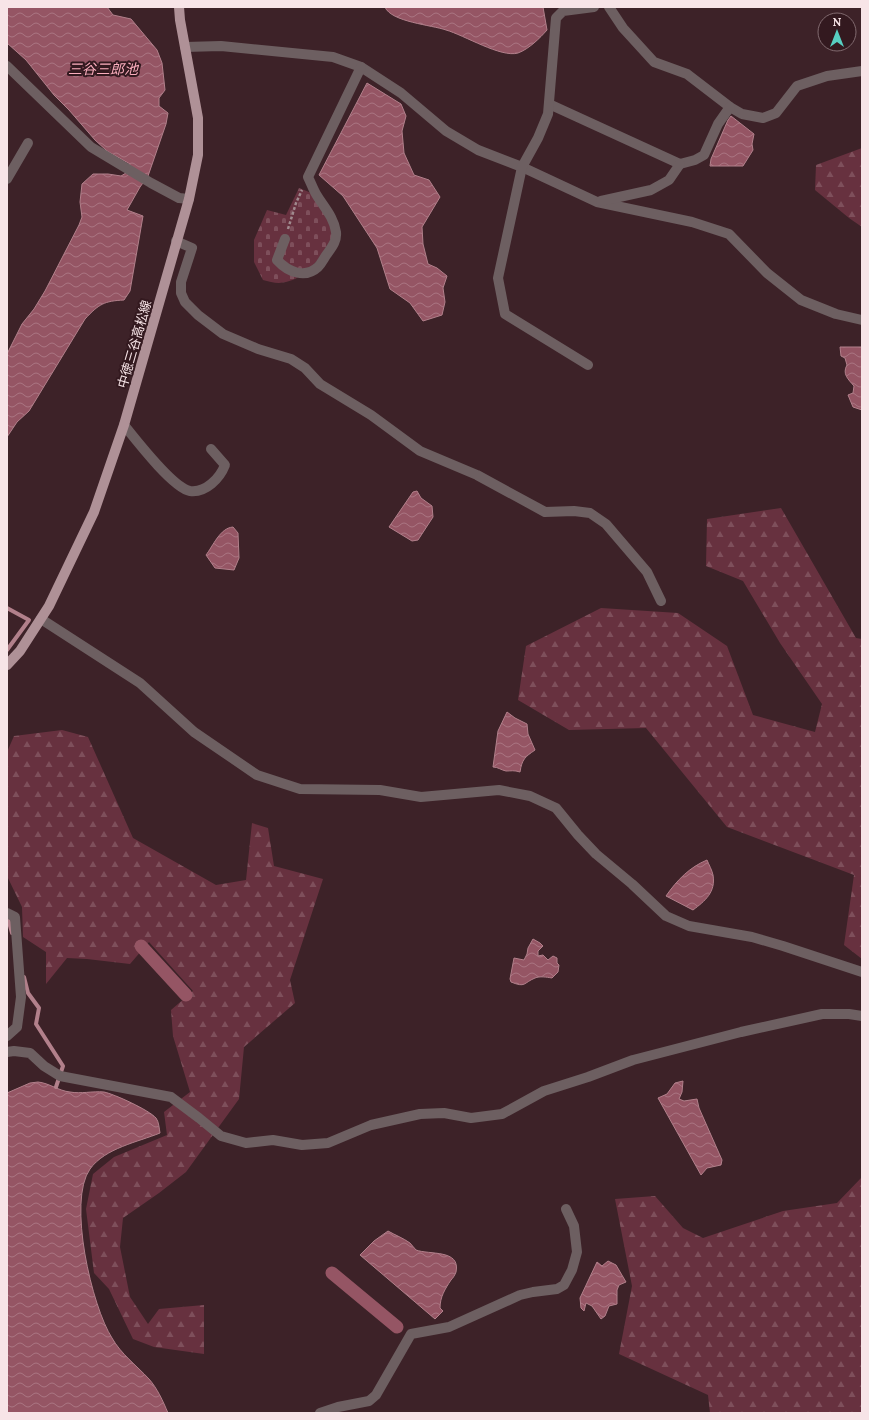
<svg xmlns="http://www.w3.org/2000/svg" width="869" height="1420" font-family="Lora,'Noto Sans JP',serif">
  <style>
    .forest { fill: url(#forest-firs) }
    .cemetery { fill: url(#cemetery-stones) }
    .water { fill: url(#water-waves); stroke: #b2808b }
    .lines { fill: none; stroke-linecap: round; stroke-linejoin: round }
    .stream { stroke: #b2808b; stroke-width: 4 }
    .canal { stroke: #955564; stroke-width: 13 }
    .path { stroke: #a08a8e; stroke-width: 2.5; stroke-dasharray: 3 2; stroke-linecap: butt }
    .minor { stroke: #6d5f61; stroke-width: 10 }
    .primary { stroke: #af9197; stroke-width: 10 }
    .labels { text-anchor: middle; stroke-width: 4; stroke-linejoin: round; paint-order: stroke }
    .street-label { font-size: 13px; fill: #f7e4e7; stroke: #33191f }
    .water-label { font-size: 14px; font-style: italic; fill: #faadbd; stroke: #33191f }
  </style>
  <defs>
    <pattern id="forest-firs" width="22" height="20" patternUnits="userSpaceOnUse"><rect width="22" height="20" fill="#67313f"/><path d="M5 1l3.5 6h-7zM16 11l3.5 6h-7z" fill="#7e4f5b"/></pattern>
    <pattern id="cemetery-stones" width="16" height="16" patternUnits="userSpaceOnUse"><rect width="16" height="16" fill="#67313f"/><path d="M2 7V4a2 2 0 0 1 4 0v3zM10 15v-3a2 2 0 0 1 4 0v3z" fill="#7e4f5b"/></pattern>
    <pattern id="water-waves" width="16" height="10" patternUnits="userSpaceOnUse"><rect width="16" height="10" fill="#955564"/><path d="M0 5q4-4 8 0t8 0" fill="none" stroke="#aa7582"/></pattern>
  </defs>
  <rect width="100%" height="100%" fill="#3d2228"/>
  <g class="forest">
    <polygon points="862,148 862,227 849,218 815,190 816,165"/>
    <polygon points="781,508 856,638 862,639 862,959 844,945 854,875 727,827 646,728 569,730 518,700 526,646 601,608 678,613 727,646 753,715 815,732 822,704 780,643 743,581 706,566 707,519"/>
    <polygon points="62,730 88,737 133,838 216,885 246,880 252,823 268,828 274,866 323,879 290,980 295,1003 244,1047 239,1099 186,1172 159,1193 123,1218 120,1247 130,1297 148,1324 159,1309 204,1305 204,1354 154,1347 133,1339 109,1289 94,1273 86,1209 93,1174 114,1157 167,1135 164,1112 190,1092 173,1036 171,1010 193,991 149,942 130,964 87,959 67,958 46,984 46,952 23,937 22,907 7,876 7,752 14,736"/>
    <polygon points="862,1177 862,1413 710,1413 708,1395 619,1354 632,1286 615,1199 655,1196 683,1228 703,1238 783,1211 837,1203"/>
  </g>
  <path class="cemetery" d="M299,188L314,194L335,235C321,256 307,281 279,283C274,283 268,281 263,280L254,262V240L267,210L286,215Z"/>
  <g class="water">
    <path d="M7,7H107L113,15L131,19L157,50L162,63L165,90L159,98V106L168,113L166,124L148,176L140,187L127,210L143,216L130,291L124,300C104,301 99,304 85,319L29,411L17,422L7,437V354L22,324L34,309L45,291L79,225L82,217L80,202L82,184L93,174H108L121,176L126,173L130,164L107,151L95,140L69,110L54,95L26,60L7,43Z"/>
    <path d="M385,7H543L547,30C540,38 529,49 518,53C501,58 464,35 446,30C432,25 391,22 385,7Z"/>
    <polygon points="367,83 401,104 406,116 402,131 404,153 414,175 429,180 440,197 422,227 423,244 428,264 437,268 447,276 443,288 445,302 442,315 423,321 410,303 390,289 377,248 343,196 319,175"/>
    <polygon points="731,116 754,134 752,144 753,150 743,166 710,166 711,159 728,120"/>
    <path d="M840,347H862V410L853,407L848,395L853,393L854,386C848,379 842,374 847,365L845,358L841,356Z"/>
    <polygon points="417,491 421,498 432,506 433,517 418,540 412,541 389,527 413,492"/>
    <path d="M233,527L238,533L239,558L234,570L215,568L206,555C213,546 220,528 233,527Z"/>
    <path d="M507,712L515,718L527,724L528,734L535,750C525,757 522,759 520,772C514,770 511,771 506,771C501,770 498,767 493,767L498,731Z"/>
    <path d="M707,860C709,865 712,870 713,875C716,892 705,901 693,910L666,896C677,880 690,867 707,860Z"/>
    <path d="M533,939L540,943L543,946L538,951V956L543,955L548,960L553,956L557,958V963L559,965L558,972L552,978C546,977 540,976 535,978C523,983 526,988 511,982L510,979L514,958L524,960L527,954L528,948Z"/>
    <polygon points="683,1081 682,1092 679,1099 684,1101 697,1099 699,1108 722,1160 721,1165 707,1168 701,1175 658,1098 667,1094 675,1083"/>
    <path d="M38,1082C49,1083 59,1091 70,1092C81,1094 92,1091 104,1092C114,1094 149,1110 156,1118C159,1122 159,1128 160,1133C138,1142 105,1148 90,1169C67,1201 92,1307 112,1338C121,1354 136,1365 149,1379C157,1388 163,1401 168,1413H7V1093L30,1083Z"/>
    <path d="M388,1231C395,1235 403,1238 410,1243C412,1245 414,1248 416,1250C429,1255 461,1249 456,1272C455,1275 453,1278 451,1280C445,1289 440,1297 440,1308L443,1311L435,1319L360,1255L374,1241Z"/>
    <polygon points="608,1261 616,1265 626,1282 619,1285 617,1290 617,1304 609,1306 605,1316 601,1319 592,1306 586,1303 584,1311 581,1308 580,1298 597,1262 602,1266"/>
  </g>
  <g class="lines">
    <g class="stream">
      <polyline points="7,608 29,620 7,650"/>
      <polyline points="7,915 12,933"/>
      <polyline points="24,977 28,993 39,1008 36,1024 63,1066 56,1087"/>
    </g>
    <g class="canal">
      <polyline points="141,946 186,995"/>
      <polyline points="332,1273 397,1327"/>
    </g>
    <polyline class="path" points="288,229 296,203 302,190"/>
    <g class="minor">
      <polyline points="609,7 623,28 654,62 687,74 730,107 742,114 763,118 776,113 797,86 827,76 862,71"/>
      <polyline points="185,47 221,46 333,57 361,67 401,93 446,131 478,150 522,167 597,202 692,222 729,234 767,273 801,300 836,314 862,320"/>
      <polyline points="7,66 91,147 151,183 179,198 189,199"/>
      <polyline points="549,104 680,164 695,160 704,155 718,124 730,107"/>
      <polyline points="7,179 28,143"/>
      <polyline points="601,201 651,190 669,180 680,164"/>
      <path d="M285,239L277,260C288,272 305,279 318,267C322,263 324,258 327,254C332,247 337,241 336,232C334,217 323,206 316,194C313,189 311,183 308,177L361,67"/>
      <polyline points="176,241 192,248 181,282 181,293 185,302 198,315 223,334 258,349 291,359 305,368 320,384 371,415 420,451 477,475 545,512 574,511 590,513 606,524 647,572 661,601"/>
      <polyline points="588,365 505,314 498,278 522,167 538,138 548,114 556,18 563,11 594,7"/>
      <path d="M124,425C136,440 173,488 190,491C206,493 220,478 225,465L211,449"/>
      <polyline points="41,619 140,683 194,732 257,775 300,789 380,790 421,797 499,790 530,796 556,808 578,835 596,854 632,884 666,916 689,926 752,937 783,946 862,972"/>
      <polyline points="7,913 15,917 21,997 17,1027 7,1036"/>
      <polyline points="7,1052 14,1051 30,1053 44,1066 60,1076 171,1097 199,1118 221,1136 246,1143 273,1140 302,1145 328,1143 371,1125 420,1114 444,1113 471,1118 502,1114 544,1091 588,1077 633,1060 741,1032 822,1014 849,1014 862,1016"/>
      <polyline points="320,1413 338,1407 369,1401 376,1395 411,1334 449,1327 520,1295 533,1292 557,1289 564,1285 572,1270 577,1252 574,1226 566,1209"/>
    </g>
    <polyline class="primary" points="7,665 20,651 49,606 94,512 124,425 189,199 198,155 198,118 180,20 179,7"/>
  </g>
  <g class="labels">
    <g class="street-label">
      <text transform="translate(134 344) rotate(-74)" y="5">中徳三谷高松線</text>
    </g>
    <g class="water-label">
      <text x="103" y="74">三谷三郎池</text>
    </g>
  </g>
  <rect width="869" height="1420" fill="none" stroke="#f7e4e7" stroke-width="16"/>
  <g transform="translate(837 32)"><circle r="19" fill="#33191f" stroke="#816a6f"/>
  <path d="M0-3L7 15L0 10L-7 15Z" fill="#57cec1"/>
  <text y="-6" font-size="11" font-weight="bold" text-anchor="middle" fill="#f7e4e7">N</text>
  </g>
</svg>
